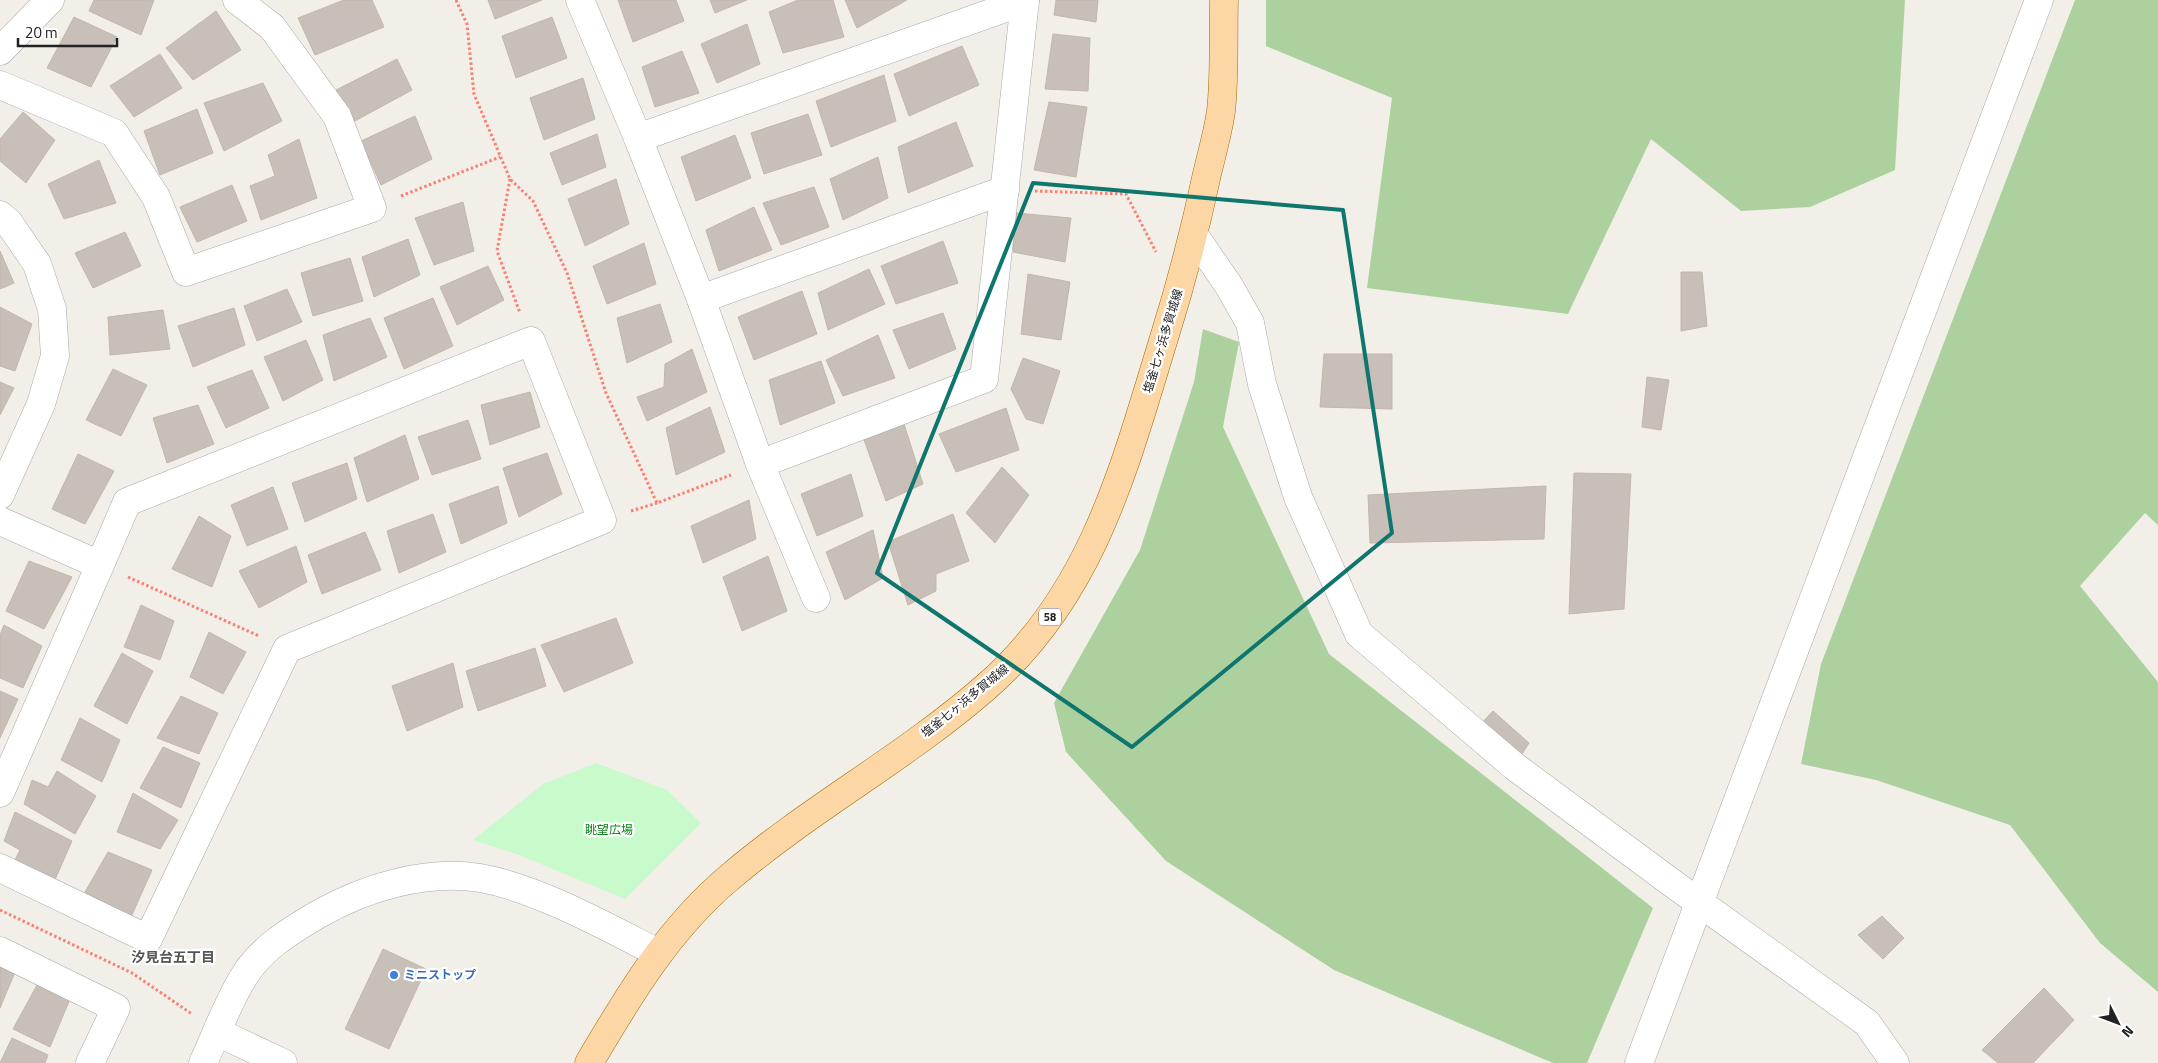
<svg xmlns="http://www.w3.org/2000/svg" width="2158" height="1063" font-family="'Titillium Web','Noto Sans JP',sans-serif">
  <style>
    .forest { fill: #add19e }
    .park { fill: #c8facc }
    .building { fill: #c7bfb8; stroke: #c4b6ab }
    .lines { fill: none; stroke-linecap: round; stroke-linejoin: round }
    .minor-casing { stroke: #a9a9a9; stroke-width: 29 }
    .major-casing { stroke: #a06b00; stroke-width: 29 }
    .path { stroke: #fa8072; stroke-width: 3; stroke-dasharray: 2.5 2.5; stroke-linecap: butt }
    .minor { stroke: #fff; stroke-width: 28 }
    .major { stroke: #fcd6a4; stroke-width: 28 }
    .marked { fill: none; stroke: #0f766e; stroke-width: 4; stroke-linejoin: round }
    .shop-dot { fill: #3f7fe0; stroke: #fff; stroke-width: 2 }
    .labels { text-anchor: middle; stroke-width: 4.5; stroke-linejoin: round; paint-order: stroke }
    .shield { fill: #fff; stroke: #646464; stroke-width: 1 }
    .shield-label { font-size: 11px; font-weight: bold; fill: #222 }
    .street-label { font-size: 12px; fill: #222; stroke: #fff }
    .park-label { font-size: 12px; fill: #0c8416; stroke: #fff }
    .shop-label { font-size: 12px; font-weight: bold; fill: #366cbe; stroke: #fff; text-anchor: start }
    .neighbourhood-label { font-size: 14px; font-weight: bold; fill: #555; stroke: #fff }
  </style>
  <rect width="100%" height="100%" fill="#f2efe9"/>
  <g class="forest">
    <polygon points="1266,0 1905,0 1895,170 1810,207 1741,211 1651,139 1568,314 1367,288 1392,98 1266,46"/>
    <polygon points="2075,0 2158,0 2158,525 2145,513 2080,586 2158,682 2158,992 2100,943 2010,825 1876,780 1801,764 1821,664"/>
    <polygon points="1203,329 1239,342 1223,427 1329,654 1653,908 1587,1063 1553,1063 1334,970 1166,861 1066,752 1054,703 1140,550 1194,382"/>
  </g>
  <polygon class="park" points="596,763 667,790 701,823 625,899 519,855 473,840 543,784"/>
  <g class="building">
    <polygon points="94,0 154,0 141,35 89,11"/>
    <polygon points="344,0 372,0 384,27 315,55 298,18"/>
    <polygon points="488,0 542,0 495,19"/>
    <polygon points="618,0 676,0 684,21 633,42"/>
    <polygon points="710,0 747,0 715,13"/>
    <polygon points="798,0 833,0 844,37 783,53 769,12"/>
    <polygon points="845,0 907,0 857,28"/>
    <polygon points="1056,0 1098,0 1096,22 1054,15"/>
    <polygon points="216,11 241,50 193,80 166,48"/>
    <polygon points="74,17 117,37 91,87 47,68"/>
    <polygon points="552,17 567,58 516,78 502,36"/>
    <polygon points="747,24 760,64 717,83 701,44"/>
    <polygon points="1053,34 1090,38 1088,91 1045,89"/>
    <polygon points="962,46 979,85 909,116 894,74"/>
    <polygon points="682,51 699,93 655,107 642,67"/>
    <polygon points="160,54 182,88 134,117 110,86"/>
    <polygon points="397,59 412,90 353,122 336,90"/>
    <polygon points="884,75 896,121 831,147 816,101"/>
    <polygon points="583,78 595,119 544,140 530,98"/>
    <polygon points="263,83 282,121 224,151 204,103"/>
    <polygon points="1049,102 1087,107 1076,177 1034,170"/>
    <polygon points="197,109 213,153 160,175 144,131"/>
    <polygon points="23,112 55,140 26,183 0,161 0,139"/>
    <polygon points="808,114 822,155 764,174 751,133"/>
    <polygon points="415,116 432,159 381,185 361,141"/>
    <polygon points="956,122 973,166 908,193 898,147"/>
    <polygon points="597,134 606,167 562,185 550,153"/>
    <polygon points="735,135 751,178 696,201 681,157"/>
    <polygon points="299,139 317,198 261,220 250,186 275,176 268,155"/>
    <polygon points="878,157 888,198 843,220 830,179"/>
    <polygon points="99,160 116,203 64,219 48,184"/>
    <polygon points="616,179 629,224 585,246 568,199"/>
    <polygon points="232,185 247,221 197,242 180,207"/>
    <polygon points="814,187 829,227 781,245 763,203"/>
    <polygon points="463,202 474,251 434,265 415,218"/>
    <polygon points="754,207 772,250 719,271 706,230"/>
    <polygon points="1016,213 1071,218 1065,262 1013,252"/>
    <polygon points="125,232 141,266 93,288 75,253"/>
    <polygon points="408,239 420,275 374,297 362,257"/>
    <polygon points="943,241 958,283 896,304 881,266"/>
    <polygon points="644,243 656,284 607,304 593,266"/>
    <polygon points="0,251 14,283 0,289"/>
    <polygon points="350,258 363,301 313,316 301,273"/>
    <polygon points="488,266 504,300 457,325 440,287"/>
    <polygon points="869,269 885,304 828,330 818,293"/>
    <polygon points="1681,272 1702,272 1707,326 1681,331"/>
    <polygon points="1028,274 1070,282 1061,340 1021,334"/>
    <polygon points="287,289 302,322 257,341 244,306"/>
    <polygon points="802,291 817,334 754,360 738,317"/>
    <polygon points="433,298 453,346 404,369 384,318"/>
    <polygon points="660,304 672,342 627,363 617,318"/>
    <polygon points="0,307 32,324 15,371 0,366"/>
    <polygon points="234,308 245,345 193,367 178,326"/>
    <polygon points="163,310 170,349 110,355 108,317"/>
    <polygon points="943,313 956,349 909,369 893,330"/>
    <polygon points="370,318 387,357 334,381 323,335"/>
    <polygon points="878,335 895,378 843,396 826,360"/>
    <polygon points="306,340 323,380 283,401 264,357"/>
    <polygon points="692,349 707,392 647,421 637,397 664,387 665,364"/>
    <polygon points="1324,354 1392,354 1392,409 1320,407"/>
    <polygon points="1023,358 1060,371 1043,424 1026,419 1011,389"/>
    <polygon points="821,361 835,403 780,425 769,380"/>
    <polygon points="113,369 147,385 121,436 86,420"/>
    <polygon points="252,370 269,408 226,428 207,387"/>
    <polygon points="1647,377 1669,380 1661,430 1642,427"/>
    <polygon points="0,382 14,388 0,415"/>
    <polygon points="530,392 540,427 490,445 481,405"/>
    <polygon points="198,405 214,444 167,463 153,418"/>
    <polygon points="710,407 725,452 676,475 666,428"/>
    <polygon points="1006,408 1019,450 956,472 939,434"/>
    <polygon points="468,420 481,459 432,475 418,437"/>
    <polygon points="904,424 923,484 886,501 863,437"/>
    <polygon points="405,435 419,479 367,502 354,458"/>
    <polygon points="547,453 562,494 519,517 503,468"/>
    <polygon points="78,454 114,471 85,524 52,509"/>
    <polygon points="347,463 357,499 305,522 292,483"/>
    <polygon points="1002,467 1029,495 995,543 966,513"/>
    <polygon points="1574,473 1631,474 1624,609 1569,614"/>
    <polygon points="851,474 863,516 817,536 801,494"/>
    <polygon points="498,486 507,523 461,544 449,504"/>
    <polygon points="1546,486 1544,539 1370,543 1368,495"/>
    <polygon points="273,487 288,529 247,546 231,505"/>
    <polygon points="749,500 756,539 703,563 691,526"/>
    <polygon points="433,514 446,552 399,573 387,531"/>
    <polygon points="953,514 969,561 936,574 936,591 908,605 888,542"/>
    <polygon points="199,516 231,536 212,587 172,569"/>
    <polygon points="873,530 883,578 845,600 826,552"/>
    <polygon points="365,532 381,570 322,594 308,555"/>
    <polygon points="296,546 307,582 259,608 239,571"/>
    <polygon points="768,556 787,611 742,631 723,577"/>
    <polygon points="29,561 72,577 44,629 6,611"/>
    <polygon points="141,605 174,621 160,660 124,647"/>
    <polygon points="616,618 633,663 564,692 541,645"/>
    <polygon points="4,625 42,646 23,688 0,678 0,635"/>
    <polygon points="209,632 246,652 223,694 190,677"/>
    <polygon points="535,648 546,686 478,711 466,671"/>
    <polygon points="122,653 153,671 127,724 94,706"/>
    <polygon points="453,663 463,707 407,731 392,686"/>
    <polygon points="0,691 18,699 0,738"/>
    <polygon points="181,696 218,713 199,754 157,738"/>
    <polygon points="1493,711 1529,743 1518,760 1477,728"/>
    <polygon points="80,718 120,740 102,782 61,760"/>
    <polygon points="163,747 200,763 181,808 140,788"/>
    <polygon points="57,771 96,796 75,834 24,804 32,780 48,787"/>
    <polygon points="133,793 178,820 160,849 117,832"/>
    <polygon points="15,812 72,841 54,882 12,866 20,850 4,841"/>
    <polygon points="108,852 152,870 131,917 85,892"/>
    <polygon points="1882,916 1904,938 1883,959 1858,935"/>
    <polygon points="383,949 426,969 389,1049 345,1029"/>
    <polygon points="0,965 15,972 0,1008"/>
    <polygon points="37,985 70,999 50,1047 13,1029"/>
    <polygon points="2044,988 2074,1020 2033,1063 1998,1063 1982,1050"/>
    <polygon points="12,1038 48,1055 45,1063 0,1063"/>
  </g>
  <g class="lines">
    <g class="minor-casing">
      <g id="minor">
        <polyline points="580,0 638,138 701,299 760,464 816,598"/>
        <polyline points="0,51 50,0"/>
        <polyline points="0,85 114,133 156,197 186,272 372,208 337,116 272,27 237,0"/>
        <polyline points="638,138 1025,1"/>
        <polyline points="0,215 9,223 37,264 52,309 55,356 41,404 0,495"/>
        <polyline points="1194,235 1229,286 1250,323 1262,384 1298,497 1359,634 1514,766 1672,883 1867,1023 1895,1063"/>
        <polyline points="701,299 1005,190"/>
        <polyline points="760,464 984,379 1025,0"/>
        <polyline points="0,521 100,565 0,793"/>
        <polyline points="0,868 148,939 287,649 602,520 531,341 127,502 100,565"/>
        <polyline points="0,951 116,1008 90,1063"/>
        <polyline points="217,1032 283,1063"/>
        <path d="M203,1063C216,1035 227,1004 243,978C260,949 290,931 317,915C364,888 426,869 480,878C537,888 607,927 658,953"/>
        <polyline points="1639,1063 2039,0"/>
      </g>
    </g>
    <g class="major-casing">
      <path id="major" d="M589,1063C629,995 669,928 730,877C811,808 906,757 986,687C1093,594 1124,468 1164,338C1181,284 1195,230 1207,174C1212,153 1218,132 1221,111C1225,75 1223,36 1224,0"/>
    </g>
    <g class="path">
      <polyline points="456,0 467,24 474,94 510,179 533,201 567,273 606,393 657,503 731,475"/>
      <polyline points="510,179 497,251 520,313"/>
      <polyline points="1035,191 1126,194 1156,252"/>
      <polyline points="401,196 500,157"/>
      <polyline points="631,511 657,503"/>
      <polyline points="128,577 259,636"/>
      <polyline points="0,910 132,973 192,1014"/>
    </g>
    <use href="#minor" class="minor"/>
    <use href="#major" class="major"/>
  </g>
  <path class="marked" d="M1033,183L1343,210L1392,533L1132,747L877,573Z"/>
  <circle class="shop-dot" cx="394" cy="975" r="5"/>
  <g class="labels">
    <rect class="shield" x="1039" y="608.5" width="22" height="17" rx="4"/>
    <g class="shield-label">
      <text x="1050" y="621">58</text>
    </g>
    <g class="street-label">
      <text transform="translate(1163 341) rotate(-73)" y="4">塩釜七ヶ浜多賀城線</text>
      <text transform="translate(965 701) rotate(-39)" y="4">塩釜七ヶ浜多賀城線</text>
    </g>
    <g class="park-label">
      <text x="609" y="834">眺望広場</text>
    </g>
    <g class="shop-label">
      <text x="404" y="979">ミニストップ</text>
    </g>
    <g class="neighbourhood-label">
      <text x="173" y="962">汐見台五丁目</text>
    </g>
  </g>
  <g transform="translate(2118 1023) rotate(132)" stroke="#ffffff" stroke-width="4" paint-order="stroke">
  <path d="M0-4L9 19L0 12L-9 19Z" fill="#222222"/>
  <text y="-8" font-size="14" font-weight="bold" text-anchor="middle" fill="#222222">N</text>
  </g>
  <path d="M18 38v8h99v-8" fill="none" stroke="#222222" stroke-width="2.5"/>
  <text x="25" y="38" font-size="15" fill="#222222" stroke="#ffffff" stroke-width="4" paint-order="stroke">20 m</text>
</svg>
